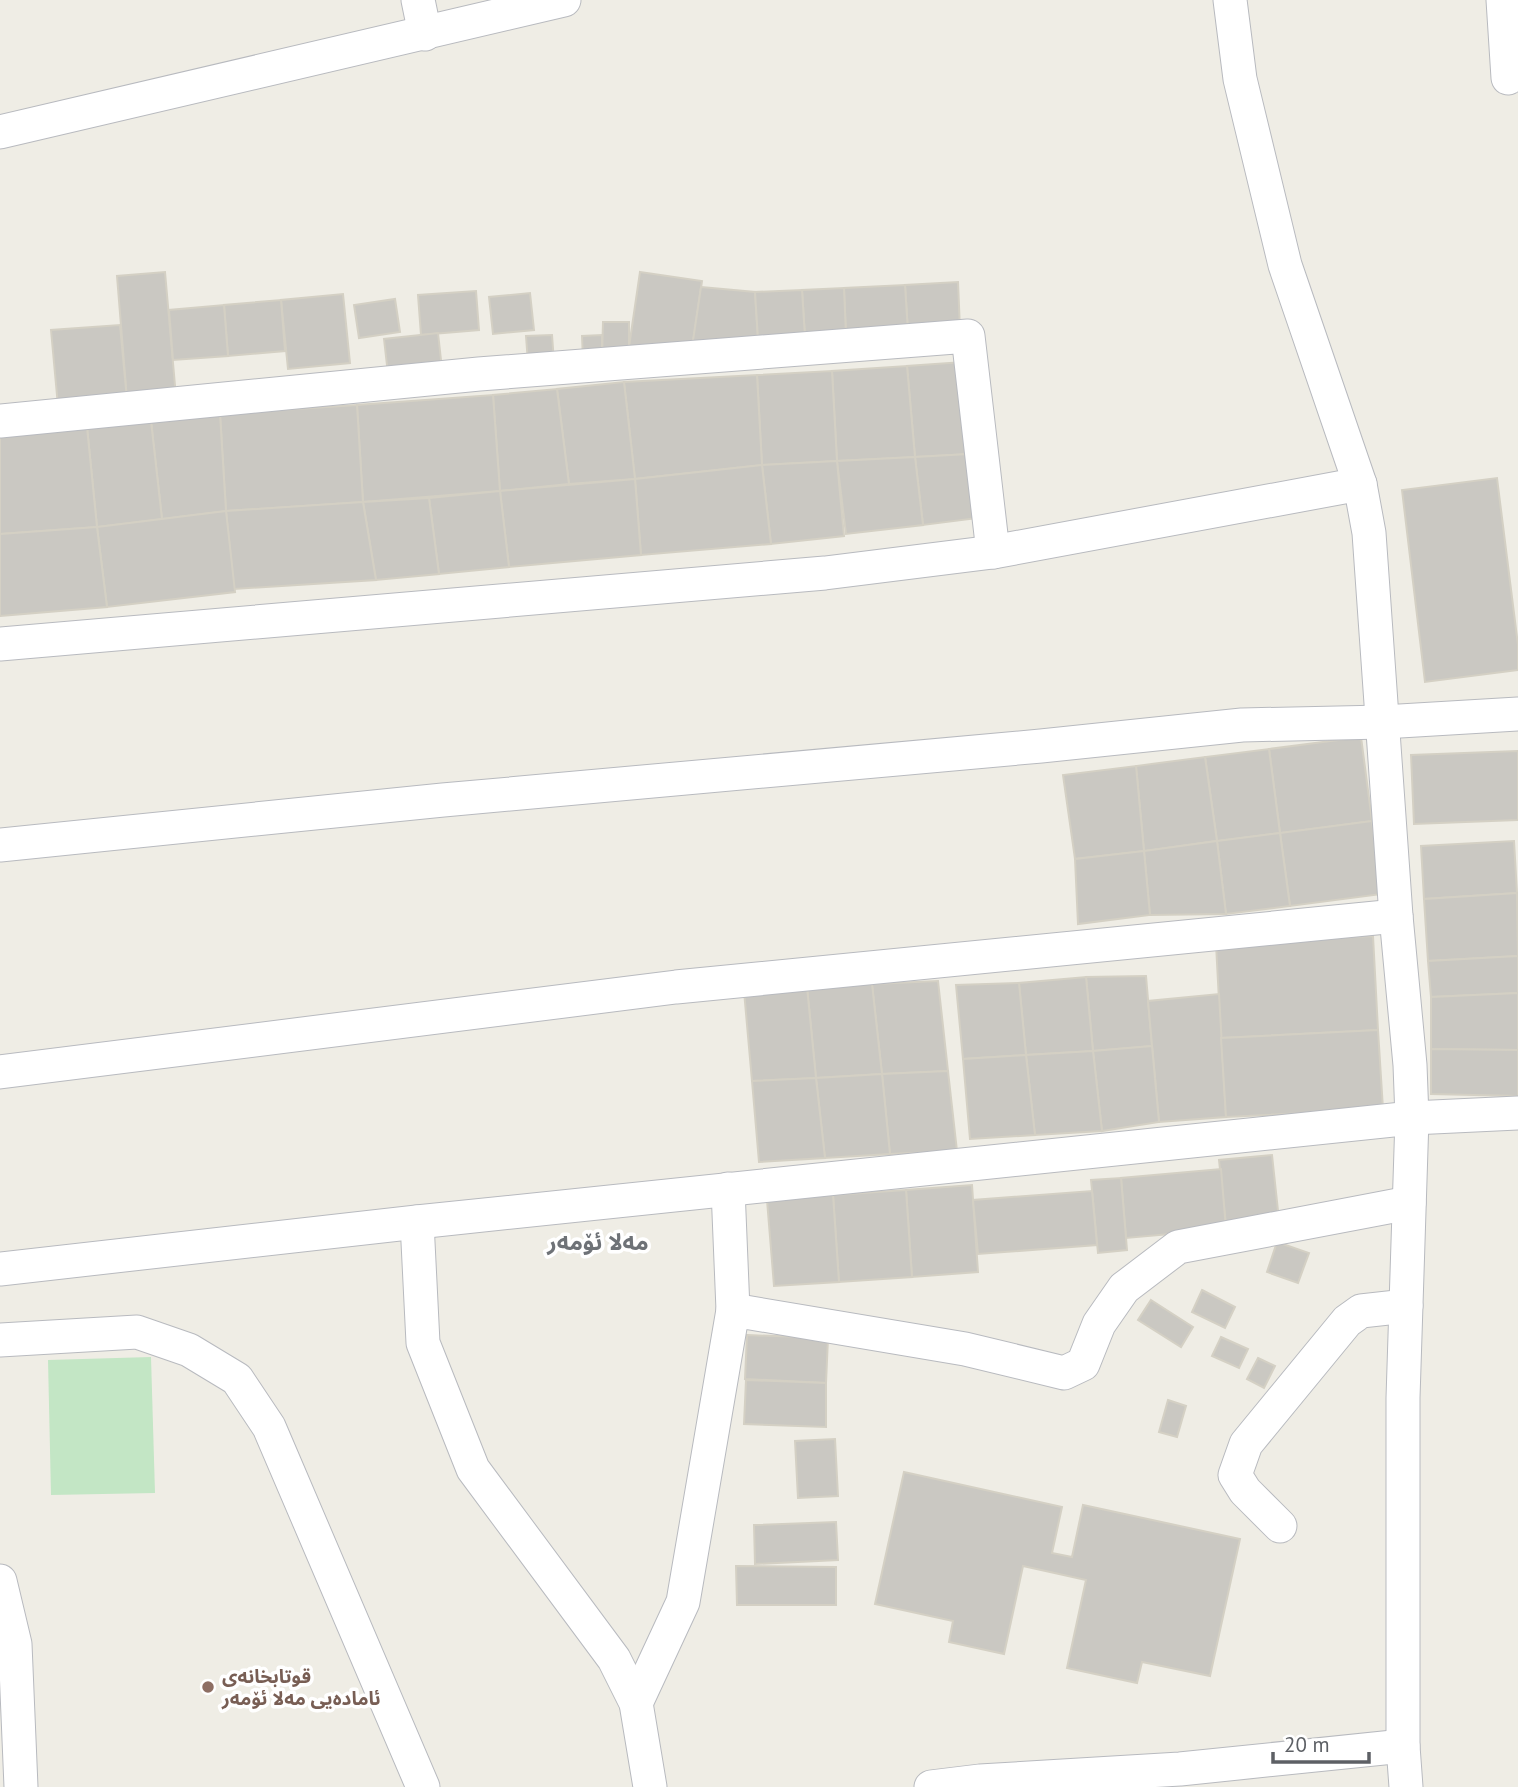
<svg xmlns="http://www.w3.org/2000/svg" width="1518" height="1787" font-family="'PT Sans','Noto Sans Arabic',sans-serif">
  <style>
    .green { fill: #c3e6c5 }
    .building { fill: #cac8c2; stroke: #d4d0c4; stroke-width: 2 }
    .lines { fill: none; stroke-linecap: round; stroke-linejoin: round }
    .minor-casing { stroke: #b8babf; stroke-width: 35 }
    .minor { stroke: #fff; stroke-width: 33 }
    .education-dot { fill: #8d6e63; stroke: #fff; stroke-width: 2.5 }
    .labels { text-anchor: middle; stroke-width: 7; stroke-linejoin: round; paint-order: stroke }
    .education-label { font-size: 19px; font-weight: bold; fill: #785e54; stroke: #fff; text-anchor: start }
    .quarter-label { font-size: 23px; font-weight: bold; fill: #6e7277; stroke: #fff }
  </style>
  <rect width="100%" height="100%" fill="#efede5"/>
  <polygon class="green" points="151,1357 155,1493 51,1495 48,1360"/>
  <g class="building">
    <polygon points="165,272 176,397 127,400 117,276"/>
    <polygon points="640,272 702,281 691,356 629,347"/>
    <polygon points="958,282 960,329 908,332 905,285"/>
    <polygon points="905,285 908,332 846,335 844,288"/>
    <polygon points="701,287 755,292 758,339 692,347"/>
    <polygon points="844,288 846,335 805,337 802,290"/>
    <polygon points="802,290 805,337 758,339 755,292"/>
    <polygon points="476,291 479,330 421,335 418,295"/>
    <polygon points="530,293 534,330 493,334 489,297"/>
    <polygon points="343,294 350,363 288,369 281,300"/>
    <polygon points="395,299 400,332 359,338 354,305"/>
    <polygon points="281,300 285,351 228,356 224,305"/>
    <polygon points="224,305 228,356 173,360 169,310"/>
    <polygon points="603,322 629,322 629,359 602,358"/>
    <polygon points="120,325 127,400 58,406 51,330"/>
    <polygon points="438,333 442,369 388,374 384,339"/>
    <polygon points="552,335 554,362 528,363 526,336"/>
    <polygon points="602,335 602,358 583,359 582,336"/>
    <polygon points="963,362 969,454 915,457 907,366"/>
    <polygon points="907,366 915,457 837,461 832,371"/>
    <polygon points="832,371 837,461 762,465 757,375"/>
    <polygon points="757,375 762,465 635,479 624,382"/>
    <polygon points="624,382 635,479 569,484 557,389"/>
    <polygon points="557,389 569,484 500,491 493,395"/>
    <polygon points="493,395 500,491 363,502 357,405"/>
    <polygon points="357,405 363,502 226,511 220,414"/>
    <polygon points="220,414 226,511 162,519 151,421"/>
    <polygon points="151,421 162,519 97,527 87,427"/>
    <polygon points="87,427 97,527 0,534 0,436"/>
    <polygon points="969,454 978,518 923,525 915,457"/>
    <polygon points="915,457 923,525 846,534 837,461"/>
    <polygon points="837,461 844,536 771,544 762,465"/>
    <polygon points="762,465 771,544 641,555 635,479"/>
    <polygon points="1497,478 1518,645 1518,670 1425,682 1402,490"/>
    <polygon points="635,479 641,555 509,567 500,491"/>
    <polygon points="500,491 509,567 439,574 429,498"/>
    <polygon points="429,498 439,574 376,580 363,502"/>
    <polygon points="363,502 376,580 234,589 226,511"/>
    <polygon points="226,511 235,592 107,607 97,527"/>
    <polygon points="97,527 107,607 0,616 0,534"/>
    <polygon points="1361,737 1372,821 1280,833 1269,749"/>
    <polygon points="1269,749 1280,833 1217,841 1205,757"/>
    <polygon points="1518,751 1518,820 1414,824 1411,755"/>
    <polygon points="1205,757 1217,841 1144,851 1136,766"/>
    <polygon points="1136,766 1144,851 1075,859 1063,775"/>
    <polygon points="1372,821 1382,894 1290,906 1280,833"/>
    <polygon points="1280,833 1290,906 1226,914 1217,841"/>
    <polygon points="1217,841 1226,914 1150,915 1144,851"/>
    <polygon points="1514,841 1517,893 1424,899 1421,846"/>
    <polygon points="1144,851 1150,915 1078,924 1075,859"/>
    <polygon points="1517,893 1518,956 1428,961 1424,899"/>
    <polygon points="1373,936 1378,1030 1221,1038 1216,944"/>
    <polygon points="1518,956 1518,993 1431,997 1428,961"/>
    <polygon points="1146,976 1152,1046 1093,1051 1086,977"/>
    <polygon points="1086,977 1093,1051 1026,1055 1019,983"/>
    <polygon points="938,981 948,1071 882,1074 872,984"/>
    <polygon points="1019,983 1026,1055 963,1059 956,985"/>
    <polygon points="872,984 882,1074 816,1078 807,987"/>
    <polygon points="807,987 816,1078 752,1081 744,991"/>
    <polygon points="1518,993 1518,1050 1431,1049 1431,997"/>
    <polygon points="1219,994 1226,1117 1159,1122 1148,1001"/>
    <polygon points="1378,1030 1383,1109 1226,1117 1221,1038"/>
    <polygon points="1152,1046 1159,1122 1102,1131 1093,1051"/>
    <polygon points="1431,1049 1518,1050 1518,1096 1431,1094"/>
    <polygon points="1093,1051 1102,1131 1035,1135 1026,1055"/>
    <polygon points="1026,1055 1035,1135 970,1139 963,1059"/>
    <polygon points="948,1071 957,1151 890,1154 882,1074"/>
    <polygon points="882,1074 890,1154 825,1158 816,1078"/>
    <polygon points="816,1078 825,1158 759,1162 752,1081"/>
    <polygon points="1272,1155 1279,1220 1226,1225 1219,1160"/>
    <polygon points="1221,1169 1226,1229 1126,1238 1121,1178"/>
    <polygon points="1121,1178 1127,1250 1098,1253 1091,1180"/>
    <polygon points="972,1185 978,1272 912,1277 906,1190"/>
    <polygon points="906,1190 912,1277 839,1282 833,1195"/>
    <polygon points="1092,1191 1097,1245 978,1254 973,1200"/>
    <polygon points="833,1195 839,1282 774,1286 767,1200"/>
    <polygon points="1277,1242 1309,1253 1298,1283 1267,1272"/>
    <polygon points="1202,1290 1235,1307 1225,1328 1192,1312"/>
    <polygon points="1151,1300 1193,1327 1181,1347 1138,1320"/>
    <polygon points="747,1335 828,1338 826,1383 745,1379"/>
    <polygon points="1221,1337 1248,1349 1239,1368 1212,1356"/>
    <polygon points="1258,1358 1275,1366 1264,1388 1247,1379"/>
    <polygon points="746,1380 826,1383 826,1427 744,1424"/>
    <polygon points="1168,1400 1186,1406 1177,1437 1159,1432"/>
    <polygon points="835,1439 838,1496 798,1498 795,1441"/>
    <polygon points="904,1472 1062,1507 1052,1553 1072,1557 1083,1505 1240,1539 1210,1676 1142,1662 1137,1683 1067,1668 1086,1580 1023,1566 1004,1654 949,1642 953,1621 875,1604"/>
    <polygon points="836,1522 838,1560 755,1564 754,1525"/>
    <polygon points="736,1566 836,1567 836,1605 737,1605"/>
  </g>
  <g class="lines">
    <g class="minor-casing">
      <g id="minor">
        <polyline points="418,0 425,34"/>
        <polyline points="1230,0 1240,79 1285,265 1360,484 1369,533 1396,916 1410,1065 1412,1118 1403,1398 1403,1746 1406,1787"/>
        <polyline points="1503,0 1508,78"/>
        <polyline points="0,132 564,0"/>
        <polyline points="0,421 479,374 968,336 993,552"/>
        <polyline points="0,644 825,573 993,552 1360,484"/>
        <polyline points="0,845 443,800 1041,746 1242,725 1383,722 1518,714"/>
        <polyline points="0,1072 676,987 1396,916"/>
        <polyline points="728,1189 733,1310"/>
        <polyline points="417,1222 423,1343 473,1469 614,1659 636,1703 650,1787"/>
        <polyline points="0,1269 417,1222 1412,1118 1518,1113"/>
        <polyline points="0,1340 137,1332 189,1350 237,1379 269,1427 423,1787"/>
        <polyline points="1280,1526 1245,1491 1235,1475 1246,1444 1347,1321 1361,1311 1406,1306"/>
        <polyline points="0,1581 15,1644 21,1787"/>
        <polyline points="636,1703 683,1602 733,1310 965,1349 1064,1373 1083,1364 1099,1324 1124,1288 1178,1247 1409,1203"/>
        <polyline points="931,1787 980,1781 1180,1769 1403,1746"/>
      </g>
    </g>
    <use href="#minor" class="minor"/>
  </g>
  <circle class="education-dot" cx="208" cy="1687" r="7"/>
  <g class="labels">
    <g class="education-label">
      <text x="222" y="1683">قوتابخانەی<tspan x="222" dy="22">ئامادەیی مەلا ئۆمەر</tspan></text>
    </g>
    <g class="quarter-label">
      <text x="598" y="1250">مەلا ئۆمەر</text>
    </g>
  </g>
  <path d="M1273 1752v10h96v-10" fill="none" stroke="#5d6065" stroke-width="3.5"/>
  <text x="1284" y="1752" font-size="21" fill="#5d6065" stroke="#ffffff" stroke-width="5" paint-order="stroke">20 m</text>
</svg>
